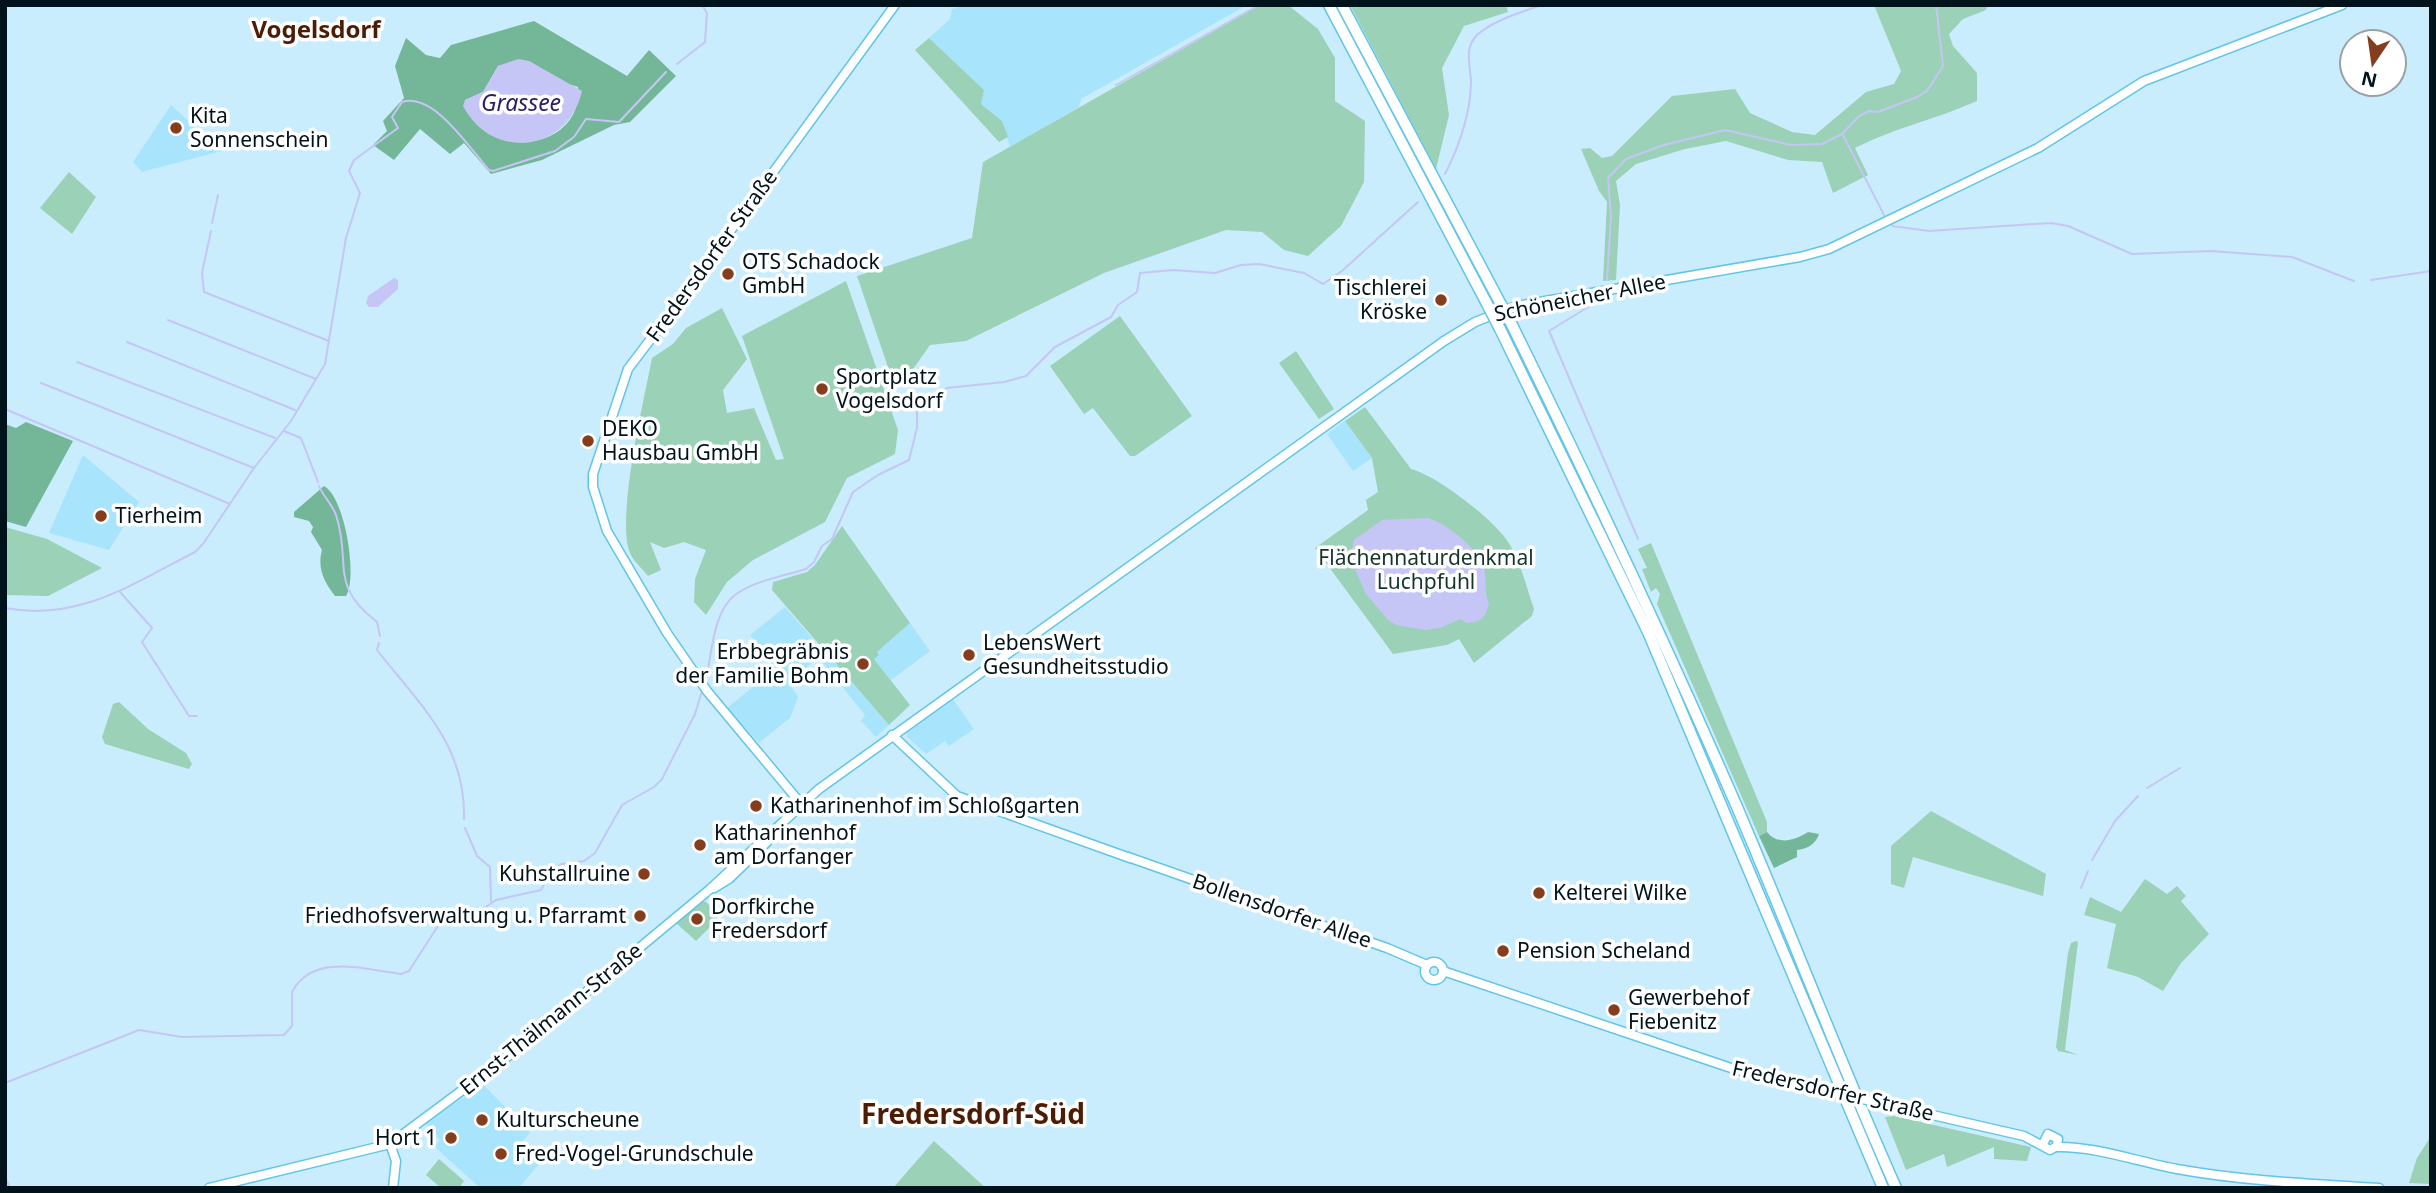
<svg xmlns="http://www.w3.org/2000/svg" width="2436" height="1193" font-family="'Noto Sans',sans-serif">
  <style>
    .built { fill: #a8e5fd }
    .green { fill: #9bd1b7 }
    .forest { fill: #74b798; fill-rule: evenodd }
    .water { fill: #c5c6f5 }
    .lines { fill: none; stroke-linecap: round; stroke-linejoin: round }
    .stream { stroke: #c5c6f5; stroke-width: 2 }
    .secondary-casing { stroke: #60c5e9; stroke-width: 11 }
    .highway-casing { stroke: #60c5e9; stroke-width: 13 }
    .secondary { stroke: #fff; stroke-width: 8 }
    .highway { stroke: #fff; stroke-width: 10 }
    .secondary-bridge-casing { stroke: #60c5e9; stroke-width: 11; stroke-linecap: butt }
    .highway-bridge-casing { stroke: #60c5e9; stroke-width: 13; stroke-linecap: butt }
    .secondary-bridge { stroke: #fff; stroke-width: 8 }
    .highway-bridge { stroke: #fff; stroke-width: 10 }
    .poi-dot { fill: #853e1d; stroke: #fff; stroke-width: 2.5 }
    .labels { text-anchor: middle; stroke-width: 7; stroke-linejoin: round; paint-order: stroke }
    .poi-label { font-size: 21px; fill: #00131b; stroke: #fff; text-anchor: start }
    .street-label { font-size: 21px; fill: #00131b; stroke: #fff }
    .park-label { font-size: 21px; fill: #153528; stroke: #fff }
    .water-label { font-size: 23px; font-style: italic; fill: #2b2164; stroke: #fff }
    .quarter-label { font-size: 24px; font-weight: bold; fill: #4c1c04; stroke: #fff }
    .district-label { font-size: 28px; font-weight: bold; fill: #4c1c04; stroke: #fff }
  </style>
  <rect width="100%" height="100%" fill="#c9edfc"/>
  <g class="built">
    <polygon points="965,5 1247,5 1081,99 1079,107 1010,147 1002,121 981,104 984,90 929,38 950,19 952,9"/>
    <polygon points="171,105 221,151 142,172 133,162"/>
    <polygon points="1345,421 1372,458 1353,471 1327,434"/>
    <polygon points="83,455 139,502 109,550 49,533"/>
    <polygon points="785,607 889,725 876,737 861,721 865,715 818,657 789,683 798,697 790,718 759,743 727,708 758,683 765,685 778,672 750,635"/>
    <polygon points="910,623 930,651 891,680 874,659 879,655 877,652"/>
    <polygon points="953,699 974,729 949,746 945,741 926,754 907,737 907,732"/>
    <polygon points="483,1084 530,1133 520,1144 539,1164 519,1188 480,1188 434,1146 440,1140 425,1123"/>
  </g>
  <g class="green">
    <polygon points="1260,5 1288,5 1318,29 1335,58 1335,101 1365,121 1364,182 1341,226 1308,256 1284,250 1262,232 1226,230 1104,273 966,341 930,345 911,372 891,376 857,276 972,238 983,162"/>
    <polygon points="1350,5 1506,5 1508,12 1464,26 1442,68 1449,115 1436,169"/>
    <path d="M1874,5H1987L1986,10L1963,19L1949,34L1953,46L1977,73V101C1937,119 1894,128 1855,148L1868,175L1833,193L1822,162L1788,160L1726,141L1685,149L1636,164L1616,181L1620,205L1616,280L1603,281L1607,202L1599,191L1581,149L1590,148L1602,158L1612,156L1672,96L1735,89L1750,113L1792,132L1815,135L1866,92L1894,84L1901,71Z"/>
    <polygon points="929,38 984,90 981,104 1002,121 1008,137 999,142 915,50"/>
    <polygon points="69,172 96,197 72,234 40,208"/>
    <path d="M846,281L898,430L895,454L847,478L825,522L753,560L727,582L706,615L694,602L695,579L706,550L684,542L664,548L650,542L661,570L648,576C643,569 635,563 631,555C614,524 645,396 652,358L673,344L686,328L722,308L747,359L723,390L727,413L754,408L776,460L784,459L742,336Z"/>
    <polygon points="1120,316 1192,416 1135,456 1130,456 1093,408 1084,414 1050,366"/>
    <polygon points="1296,351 1334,409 1319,419 1279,363"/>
    <path d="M1365,407L1411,469C1437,476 1489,516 1506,539C1520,558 1526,586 1534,609L1532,616L1474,663L1459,639L1447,645L1393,654L1315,548L1368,510L1366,500L1378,492L1372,458L1345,421Z"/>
    <polygon points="842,526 910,623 877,652 879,655 874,659 910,705 889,725 772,590 773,582 807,572 815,565"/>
    <polygon points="5,527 47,539 102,568 48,596 5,595"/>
    <polygon points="1651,543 1767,822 1767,832 1759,836 1657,604 1660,594 1656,588 1651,592 1642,569 1647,568 1638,549"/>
    <polygon points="119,702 148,729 186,753 192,764 189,769 105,744 102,737 113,704"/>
    <polygon points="1931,811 2046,874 2043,896 1913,857 1904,888 1891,884 1891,846"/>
    <polygon points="2145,879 2167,894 2177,886 2186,896 2181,901 2209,934 2181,963 2163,991 2138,977 2107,968 2116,924 2084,915 2090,897 2121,912"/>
    <polygon points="700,901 706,902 718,913 716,921 696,941 676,923"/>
    <polygon points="2076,941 2078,942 2065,1050 2078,1055 2058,1051 2056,1047 2068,953 2071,943"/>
    <polygon points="1894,1116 2031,1147 2027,1161 1994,1159 1994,1147 1947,1167 1944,1154 1906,1170 1885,1117"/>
    <polygon points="2431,1136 2431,1184 2409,1183 2417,1158"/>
    <polygon points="934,1141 986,1188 893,1188"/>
    <polygon points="439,1159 464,1181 459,1188 441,1188 426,1175"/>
  </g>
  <g class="forest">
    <path d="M534,21L627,76L649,50L676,76L630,122L614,125L542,160L491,174L464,143L450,154L420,129L394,160L373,145L387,131L383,121L404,98L395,66L406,38L426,55L440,58L451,45ZM529,61L562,82L578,87C584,154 477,162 465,100L483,92L498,66Z"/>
    <polygon points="26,422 73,441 26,527 5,521 5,424 16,428"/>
    <path d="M324,486C345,497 358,578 346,596H335C324,582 317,568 322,550L311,532L313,527L309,521L294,517V512Z"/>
    <path d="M1767,832C1778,846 1795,840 1808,832L1819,834C1816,844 1807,849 1797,850V857L1774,868L1759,836Z"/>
  </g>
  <g class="water">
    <path d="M518,59L529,61L582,91C568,152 493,162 463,106L465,100L483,92L498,66Z"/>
    <polygon points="394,278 398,280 398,289 378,307 369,307 366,303 368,296"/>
    <path d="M1428,518C1447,524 1474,545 1483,565C1488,577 1483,591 1489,604C1486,617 1480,623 1466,623L1461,619L1440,628L1425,630L1396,625L1388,620L1366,594L1350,558L1354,540L1382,520Z"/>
  </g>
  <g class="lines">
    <g class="stream">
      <polyline points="677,64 705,42 707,13 702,5"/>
      <polyline points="1116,85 1259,5"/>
      <polyline points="1843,135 1884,215"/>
      <path d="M1445,174C1459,147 1471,112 1471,81C1470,64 1464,48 1477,35C1494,20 1520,13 1541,5"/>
      <polyline points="212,223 218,195"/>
      <polyline points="1892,226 1929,231 2051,223 2068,226 2132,254 2211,251 2292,257 2354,281"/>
      <polyline points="211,231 202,273 204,292 329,341"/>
      <polyline points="1607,280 1611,216 1608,178 1626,159 1664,145 1725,130 1791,145 1822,144 1842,134 1859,116 1869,111 1878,112 1917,97 1927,91 1943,66 1936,5"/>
      <polyline points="2371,280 2431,271"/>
      <polyline points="1603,298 1549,331 1638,539"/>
      <polyline points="168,320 316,379"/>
      <polyline points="127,342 295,410"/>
      <polyline points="77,362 275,438"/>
      <polyline points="41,383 254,468"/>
      <polyline points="5,409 230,504"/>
      <polyline points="284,431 301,438 318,482"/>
      <path d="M319,486C323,496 332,504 336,515C352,563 328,585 377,622L380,636"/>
      <polyline points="120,592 152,628 142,642 189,716 197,716"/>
      <path d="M5,608C78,622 132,584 195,552L203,544L254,468L291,421L325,364L346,238L360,193L349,171L354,160L398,128L392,117L402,102C434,92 470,149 489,170L493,171L555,151L574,137L586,119L619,122L666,72"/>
      <path d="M379,643L377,650C420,705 466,745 464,819"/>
      <path d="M705,682C712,658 712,612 735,595C753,581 784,576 806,569L814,562L822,546L832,539L853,492L878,475L909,460L917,428V410L947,388L1004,382L1026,376L1055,347L1111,317L1118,305L1137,292L1140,273L1173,270L1215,273L1241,265L1259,264L1304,273L1323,284L1342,271L1418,202"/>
      <polyline points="2147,788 2180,768"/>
      <polyline points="465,828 477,856 490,867 491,901"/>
      <polyline points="2092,860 2115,821 2138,796"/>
      <polyline points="2081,888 2088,871"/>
      <path d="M5,1083L139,1030L182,1037L284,1035L292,1026V992C313,952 366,970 401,974L409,971L443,918H470L496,900L541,890L550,873L561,864L584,861L595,853L622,805L654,787L662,779L695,714L702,691"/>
      <polyline points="5,1177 10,1188"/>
    </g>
    <g class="secondary-casing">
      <g id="secondary">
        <polyline points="892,735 957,796 1130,858"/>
        <polyline points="802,805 707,691 667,633 607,531 593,487 593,474 628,369 672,311 895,5"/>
        <polyline points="1128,857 1387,948 1427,965"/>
        <polyline points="714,888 730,878 767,842"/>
        <circle cx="1434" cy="971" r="9"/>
        <polyline points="1443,971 1734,1069 1818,1089"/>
        <polyline points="1880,1103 2024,1136 2050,1150 2057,1146 2058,1139 2048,1134 2043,1144"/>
        <polyline points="390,1144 396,1161 393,1188"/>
        <path d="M2056,1147C2096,1146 2138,1162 2177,1169C2243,1181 2312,1184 2379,1188"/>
        <polyline points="209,1188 390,1144 519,1048 709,890 819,789 1444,341 1475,322 1516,306 1800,257 1829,249 2038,148 2144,81 2342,5"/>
      </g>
    </g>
    <g class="highway-casing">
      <g id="highway">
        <polyline points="1329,5 1486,302"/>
        <polyline points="1342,5 1497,297"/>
        <path d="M1511,323C1590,483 1666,644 1737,807C1791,933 1840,1062 1896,1188"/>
        <polyline points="1500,329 1648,632 1883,1188"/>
      </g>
    </g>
    <use href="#secondary" class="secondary"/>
    <use href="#highway" class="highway"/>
    <g class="secondary-bridge-casing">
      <polyline id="secondary-bridge" points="1818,1089 1880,1103"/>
    </g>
    <g class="highway-bridge-casing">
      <g id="highway-bridge">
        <polyline points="1497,297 1511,323"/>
        <polyline points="1486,302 1500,329"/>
      </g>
    </g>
    <use href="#secondary-bridge" class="secondary-bridge"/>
    <use href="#highway-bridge" class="highway-bridge"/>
  </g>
  <g class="poi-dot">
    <circle cx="176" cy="128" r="7"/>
    <circle cx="728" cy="274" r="7"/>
    <circle cx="1441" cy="300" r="7"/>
    <circle cx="822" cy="389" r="7"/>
    <circle cx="588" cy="441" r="7"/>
    <circle cx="101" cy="516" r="7"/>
    <circle cx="969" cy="655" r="7"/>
    <circle cx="863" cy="664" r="7"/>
    <circle cx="756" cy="806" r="7"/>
    <circle cx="700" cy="845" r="7"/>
    <circle cx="644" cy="874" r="7"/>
    <circle cx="1539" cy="893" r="7"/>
    <circle cx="640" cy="916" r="7"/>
    <circle cx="697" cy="919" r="7"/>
    <circle cx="1503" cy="951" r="7"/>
    <circle cx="1614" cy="1010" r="7"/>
    <circle cx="482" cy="1120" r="7"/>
    <circle cx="451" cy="1138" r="7"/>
    <circle cx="501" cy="1154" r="7"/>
  </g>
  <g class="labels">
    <g class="poi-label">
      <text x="190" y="123">Kita<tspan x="190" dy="24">Sonnenschein</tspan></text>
      <text x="742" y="269">OTS Schadock<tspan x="742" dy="24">GmbH</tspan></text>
      <text x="1427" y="295" text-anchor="end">Tischlerei<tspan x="1427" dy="24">Kröske</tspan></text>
      <text x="836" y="384">Sportplatz<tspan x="836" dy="24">Vogelsdorf</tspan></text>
      <text x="602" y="436">DEKO<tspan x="602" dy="24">Hausbau GmbH</tspan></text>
      <text x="115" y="523">Tierheim</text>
      <text x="983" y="650">LebensWert<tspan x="983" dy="24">Gesundheitsstudio</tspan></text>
      <text x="849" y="659" text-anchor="end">Erbbegräbnis<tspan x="849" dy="24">der Familie Bohm</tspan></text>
      <text x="770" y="813">Katharinenhof im Schloßgarten</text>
      <text x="714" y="840">Katharinenhof<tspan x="714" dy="24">am Dorfanger</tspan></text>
      <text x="630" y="881" text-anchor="end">Kuhstallruine</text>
      <text x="1553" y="900">Kelterei Wilke</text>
      <text x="711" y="914">Dorfkirche<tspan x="711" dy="24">Fredersdorf</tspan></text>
      <text x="626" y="923" text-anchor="end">Friedhofsverwaltung u. Pfarramt</text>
      <text x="1517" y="958">Pension Scheland</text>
      <text x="1628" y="1005">Gewerbehof<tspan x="1628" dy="24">Fiebenitz</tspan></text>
      <text x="496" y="1127">Kulturscheune</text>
      <text x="437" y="1145" text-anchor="end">Hort 1</text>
      <text x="515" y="1161">Fred-Vogel-Grundschule</text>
    </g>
    <g class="street-label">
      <text transform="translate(712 256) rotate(-54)" y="7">Fredersdorfer Straße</text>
      <text transform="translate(1580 298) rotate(-11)" y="7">Schöneicher Allee</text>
      <text transform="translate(1282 911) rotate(19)" y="7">Bollensdorfer Allee</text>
      <text transform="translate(551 1019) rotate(-39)" y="7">Ernst-Thälmann-Straße</text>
      <text transform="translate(1833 1091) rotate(13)" y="7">Fredersdorfer Straße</text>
    </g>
    <g class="park-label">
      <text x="1426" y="565">Flächennaturdenkmal<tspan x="1426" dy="24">Luchpfuhl</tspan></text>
    </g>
    <g class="water-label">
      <text x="521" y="111">Grassee</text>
    </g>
    <g class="quarter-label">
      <text x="316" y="38">Vogelsdorf</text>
    </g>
    <g class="district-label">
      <text x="973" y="1124">Fredersdorf-Süd</text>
    </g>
  </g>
  <rect width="2436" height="1193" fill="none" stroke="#00131b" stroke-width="14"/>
  <g transform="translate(2373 63) rotate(193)"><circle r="33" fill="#ffffff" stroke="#99a1a4" stroke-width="2"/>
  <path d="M0-5L12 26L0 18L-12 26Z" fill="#853e1d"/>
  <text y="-10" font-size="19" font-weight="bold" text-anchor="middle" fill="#00131b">N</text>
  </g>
</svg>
